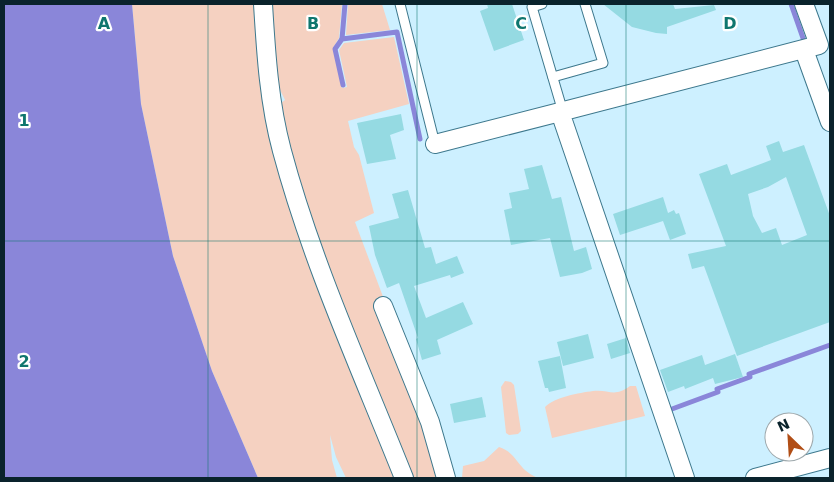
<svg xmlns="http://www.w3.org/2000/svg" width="834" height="482" font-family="'DejaVu Sans',sans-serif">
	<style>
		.green { fill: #f5d1c1 }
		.water { fill: #8a86d9 }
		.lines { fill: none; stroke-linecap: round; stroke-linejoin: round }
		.stream { stroke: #8a86d9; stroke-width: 5 }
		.building { fill: #95dae2; fill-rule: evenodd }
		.lane-casing { stroke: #3d788d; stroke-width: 11 }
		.street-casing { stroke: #3d788d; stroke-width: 20 }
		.lane { stroke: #fff; stroke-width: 9 }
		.street { stroke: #fff; stroke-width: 18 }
		.grid { fill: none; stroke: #0f766e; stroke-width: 1; stroke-opacity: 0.55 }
		.grid-label { font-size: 16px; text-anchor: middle; font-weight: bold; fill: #0f766e; stroke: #fff; stroke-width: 4.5; stroke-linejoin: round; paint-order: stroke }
	</style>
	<rect width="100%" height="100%" fill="#cdf0ff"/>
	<g class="green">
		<polygon points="132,4 258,4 260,63 397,478 346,478 336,457 330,435 332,460 337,478 258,478 212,371 173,256 141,104"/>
		<polygon points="270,4 342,4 339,38 333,48 342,88 347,87 339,50 344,43 394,37 409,104 348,121 354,147 359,155 374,213 355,222 385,302 443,478 412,478 324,262 307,212 278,105 285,100 274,78"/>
		<polygon points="348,4 382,4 390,30 346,35"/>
		<polygon points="505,381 511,382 514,385 521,431 518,434 509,435 506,433 501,387"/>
		<path d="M630,386H636L645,416L552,438L545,407C555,397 579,393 593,391C609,389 614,398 630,386Z"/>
		<path d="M499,447C518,453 516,469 538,478H462L463,466L484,461Z"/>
	</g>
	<polygon class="water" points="4,4 132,4 141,104 173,256 212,371 258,478 4,478"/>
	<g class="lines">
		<g class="stream">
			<polyline points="791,4 804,41 801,42"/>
			<polyline points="342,39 345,4"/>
			<polyline points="343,85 335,49 342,39 397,32 420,139"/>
			<polyline points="672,409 718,392 717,389 750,377 749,374 830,345"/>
		</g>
	</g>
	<g class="building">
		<polygon points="487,4 512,4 524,40 494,51 480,11 488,8"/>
		<polygon points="603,4 673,4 675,9 714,5 716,10 667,27 667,34 656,33 632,27"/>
		<polygon points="401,114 404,130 390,135 396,159 367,164 357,123"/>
		<path d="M779,141L783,152L804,145L830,216V322L737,356L704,266L692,269L688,254L726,246L699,174L727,164L731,175L771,160L766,146ZM786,177L807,235L782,245L776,228L762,233L753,216L748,194L768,187Z"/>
		<polygon points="542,165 552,199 561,197 574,251 586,247 592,269 582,273 560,277 550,238 511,245 504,210 512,208 509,193 529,189 524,169"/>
		<polygon points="408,190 425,248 431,247 436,264 457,256 464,273 451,278 450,275 414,286 426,318 463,302 473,324 437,340 441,354 422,360 416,339 418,338 399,283 387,288 375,255 369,226 399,218 392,194"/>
		<polygon points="663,197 668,213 674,210 676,214 679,213 686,234 670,240 663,221 620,235 613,214"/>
		<polygon points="588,334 594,358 563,366 557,342"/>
		<polygon points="626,338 630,353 611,359 607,344"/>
		<polygon points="735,354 743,377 715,384 713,378 685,389 684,386 668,392 660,370 702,355 705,365"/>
		<polygon points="560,356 566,388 549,392 548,388 545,388 538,361"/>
		<polygon points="482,397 486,417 454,423 450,404"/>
	</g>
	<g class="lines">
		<defs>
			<g id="lane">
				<polyline points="400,4 435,144"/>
				<polyline points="542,4 532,7 563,112"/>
				<polyline points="553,77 603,63 585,4"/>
			</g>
			<g id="street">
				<path d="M263,4C266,53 269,103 282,151C312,263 361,370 404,478"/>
				<polyline points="804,50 830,122"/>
				<polyline points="435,144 560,112"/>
				<polyline points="383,306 430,422 446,478"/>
				<polyline points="685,478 560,112 819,45 804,4"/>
				<polyline points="755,478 830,458"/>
			</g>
		</defs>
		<use href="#lane" class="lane-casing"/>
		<use href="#street" class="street-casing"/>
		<use href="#lane" class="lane"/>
		<use href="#street" class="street"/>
	</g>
	<path class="grid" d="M208,4V478M417,4V478M626,4V478M4,241H830"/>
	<g class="grid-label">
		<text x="104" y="29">A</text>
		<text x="313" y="29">B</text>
		<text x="521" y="29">C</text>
		<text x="730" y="29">D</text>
		<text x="24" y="126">1</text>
		<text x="24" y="367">2</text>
	</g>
	<rect width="834" height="482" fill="none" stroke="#0a232c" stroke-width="10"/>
	<g transform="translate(789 437) rotate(335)"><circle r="24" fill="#ffffff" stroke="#9da7ab"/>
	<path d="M0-4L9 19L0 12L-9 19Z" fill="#b14e16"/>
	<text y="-8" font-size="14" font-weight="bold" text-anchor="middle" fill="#0a232c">N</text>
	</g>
</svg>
